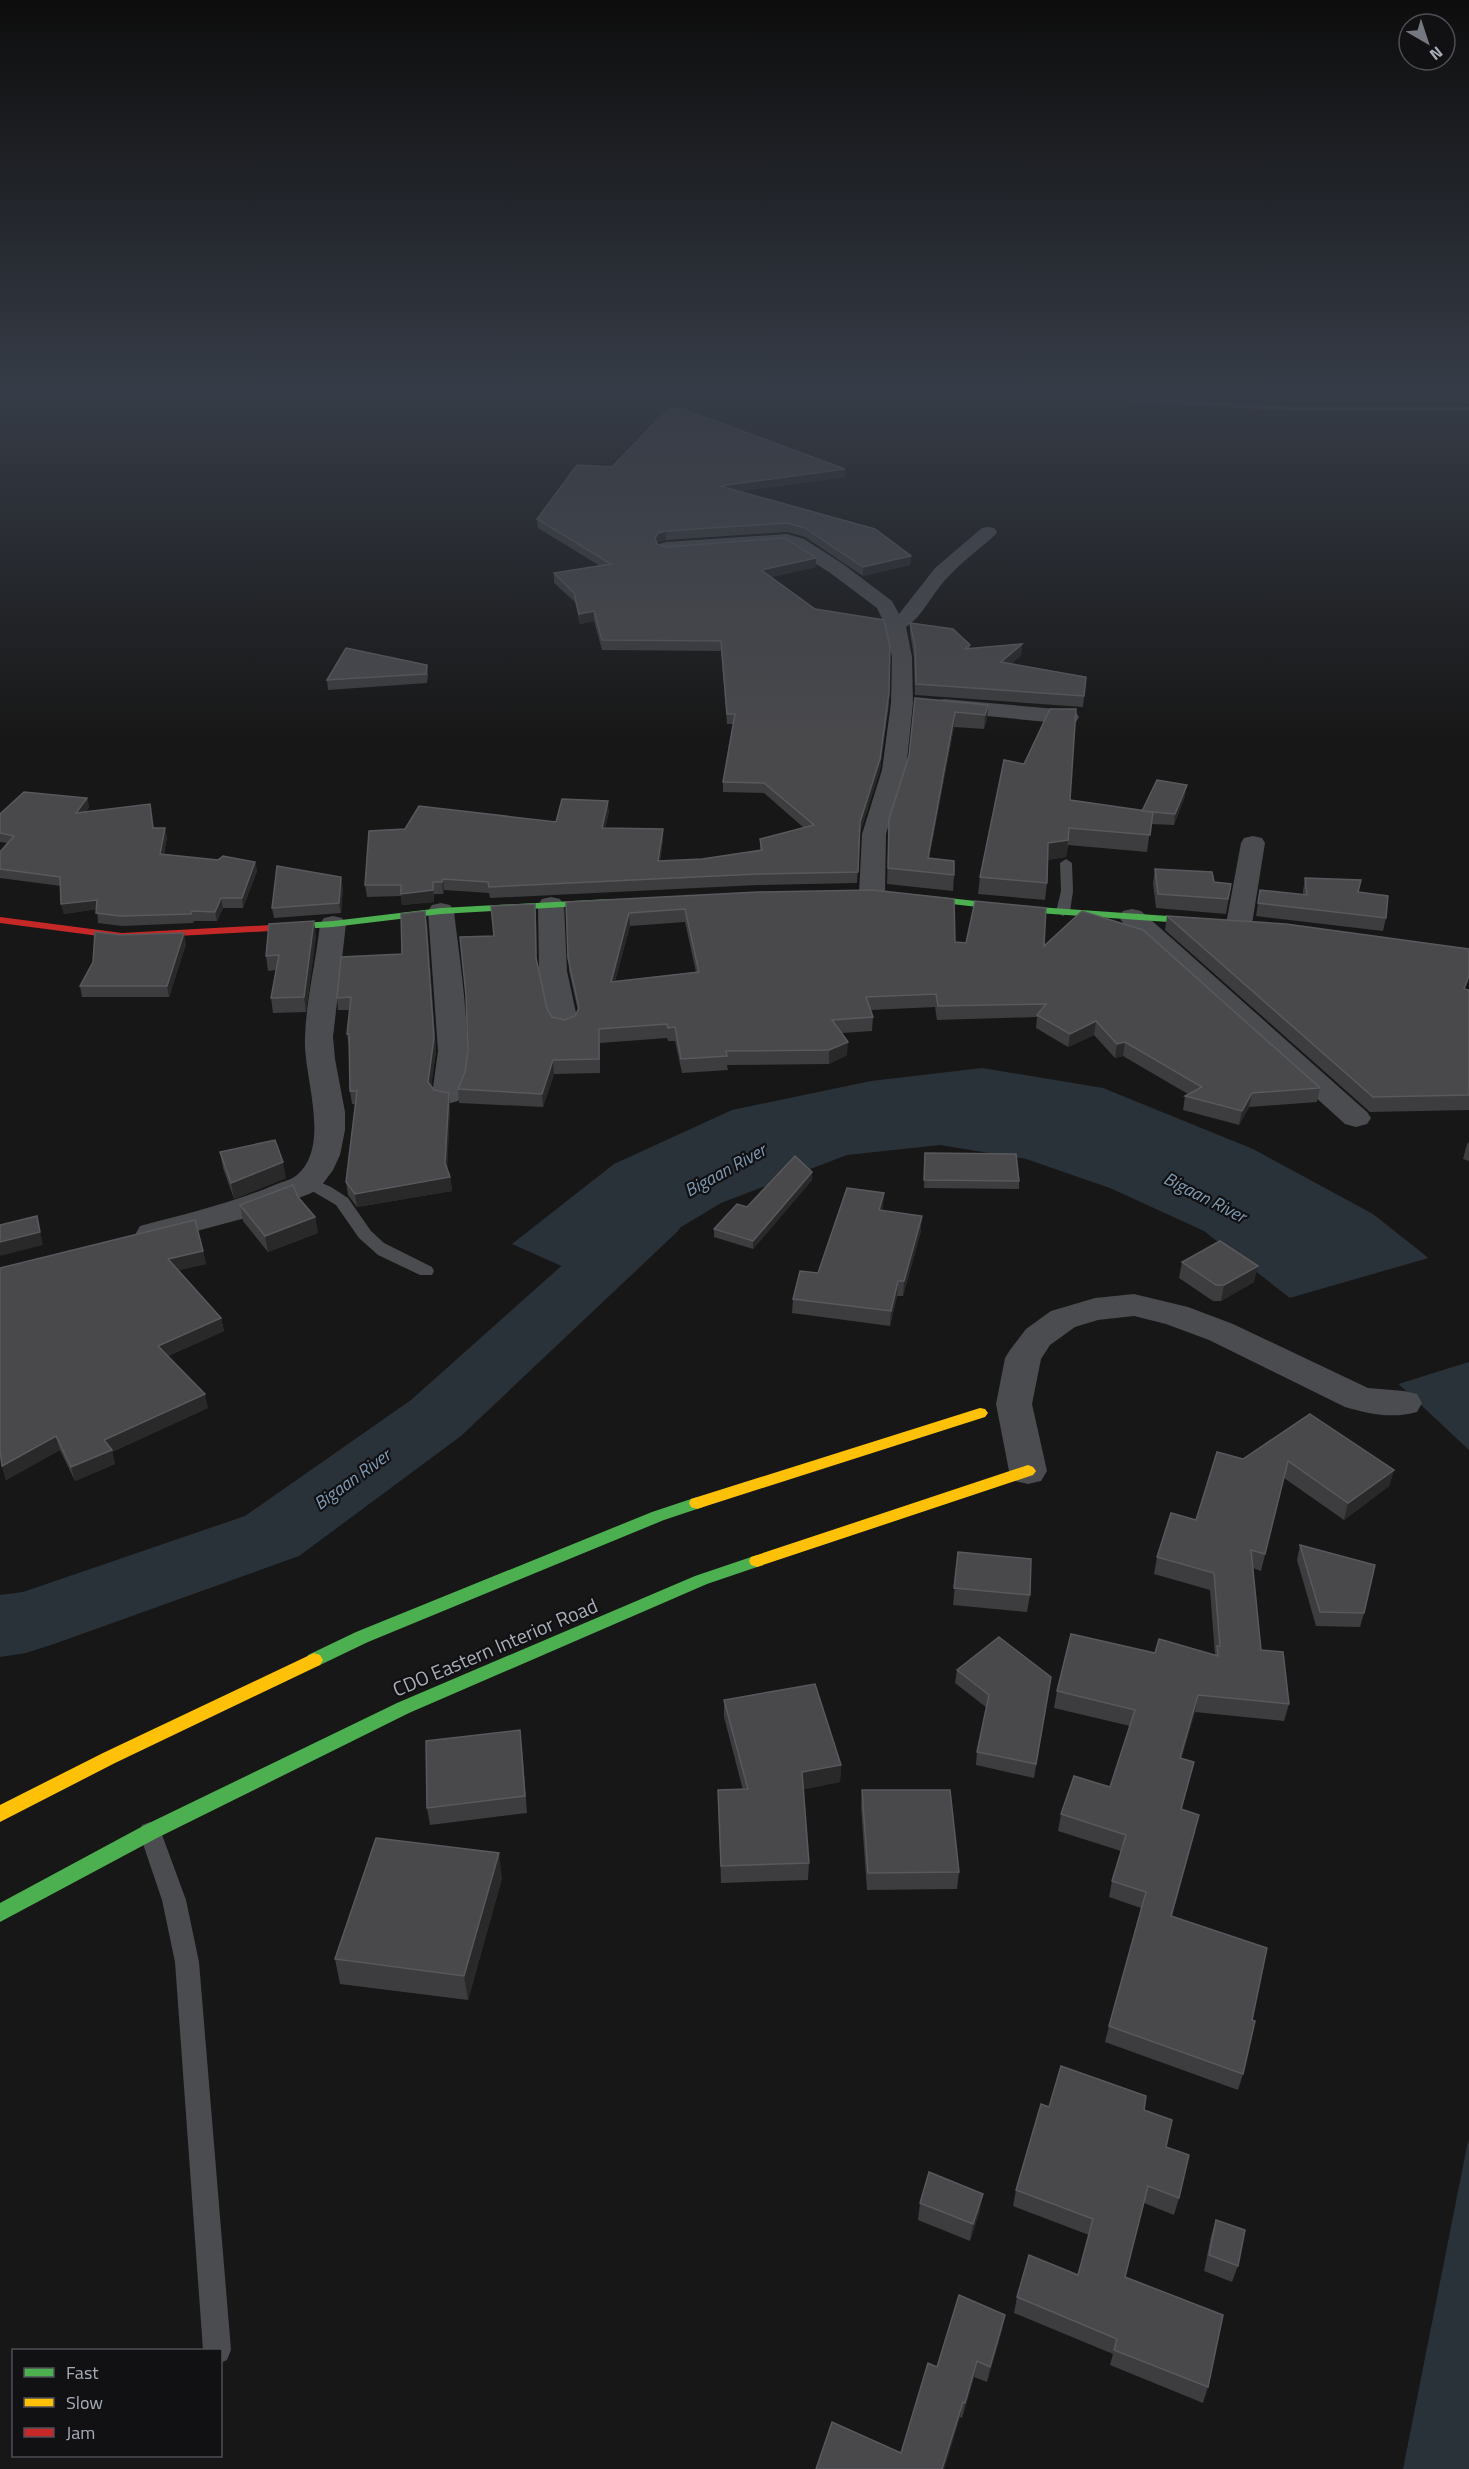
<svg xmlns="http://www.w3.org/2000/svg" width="1469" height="2469" font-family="'Titillium Web',sans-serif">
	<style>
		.water { fill: #2a3239 }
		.pier { fill: #171717 }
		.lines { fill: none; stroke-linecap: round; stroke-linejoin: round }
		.river { fill: #2a3239; fill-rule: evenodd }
		.lane { fill: #4b4c50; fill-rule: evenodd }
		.street { fill: #4b4c50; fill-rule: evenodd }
		.fast { fill: #4caf50; fill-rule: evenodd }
		.slow { fill: #ffc107; fill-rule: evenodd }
		.jam { fill: #c62828; fill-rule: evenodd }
		.wall { fill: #3d3d3f; fill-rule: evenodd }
		.shaded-wall { fill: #29292a }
		.building { fill: #49494c; stroke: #58595d; stroke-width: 1.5; fill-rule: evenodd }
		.labels { text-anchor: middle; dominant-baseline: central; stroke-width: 4.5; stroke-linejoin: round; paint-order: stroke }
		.water-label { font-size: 18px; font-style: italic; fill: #7f9bb3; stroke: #111113 }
		.near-street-label { font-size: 20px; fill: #a8adb8; stroke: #111113 }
	</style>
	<rect width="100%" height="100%" fill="#171717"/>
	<g class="water">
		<polygon points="982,1068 1103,1088 1253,1149 1373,1214 1469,1290 1469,1450 1390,1376 1204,1231 1110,1188 1026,1159 940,1145 847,1155 721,1203 593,1280 512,1244 614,1164 732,1110 871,1081"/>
		<polygon points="1469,2140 1469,2469 1403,2469 1467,2146"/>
	</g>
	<polygon class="pier" points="1432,1257 1469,1286 1469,1362 1395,1385 1286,1299"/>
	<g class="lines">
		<polygon class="river" points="655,1198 678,1203 687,1217 678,1231 461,1436 299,1556 54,1644 26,1653 0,1657 0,1595 23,1592 245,1516 411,1400 632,1203"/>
		<g class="lane">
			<polygon points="1078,393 1295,407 1469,407 1469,411 1295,411 1140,402"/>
			<polygon points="1066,859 1072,863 1073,891 1070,912 1063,916 1056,912 1061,891 1060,863"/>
			<polygon points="308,1177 331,1187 348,1198 371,1231 384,1243 432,1267 434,1271 432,1275 420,1275 378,1255 359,1238 336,1205 302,1185 300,1182"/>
			<polygon points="150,1822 158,1825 161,1832 186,1900 199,1962 231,2350 227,2360 220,2363 220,2350 203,2350 175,1962 162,1900 139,1832 142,1825"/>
		</g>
		<g class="street">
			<path d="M988,527L994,528L997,532L994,536C979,549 962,562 948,577C932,593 924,615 906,627L912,657L913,703L906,770L886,834L885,893L881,898L872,901L863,898L859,893L862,834L882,770L891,703L892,657L885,625L877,608L829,572L785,545L666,554L659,552L657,548L659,544L666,542L787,534L804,539L843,564L892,601L899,614L935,568L982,528Z"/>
			<polygon points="944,699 1068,710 1076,712 1079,717 1076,722 1068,724 936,711 933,706 936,701"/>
			<polygon points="1253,836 1262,838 1265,843 1252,924 1248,930 1239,932 1230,930 1226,924 1241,843 1244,838"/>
			<polygon points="551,897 560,899 564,905 567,971 578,1022 574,1028 564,1031 554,1028 550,1022 539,971 538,905 542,899"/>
			<path d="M441,903L450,905L454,911C458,951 479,1071 458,1101L447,1104L436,1101L432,1095L438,1051L428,911L432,905Z"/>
			<polygon points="1132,909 1141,911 1367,1112 1371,1118 1367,1124 1356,1127 1345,1124 1123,923 1119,917 1123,911"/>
			<path d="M333,916L342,918L346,924L333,1037L335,1059L345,1112V1130L340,1155L333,1170L319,1189L309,1194L249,1217L152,1243L140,1240L136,1233L140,1226C185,1214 229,1204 272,1186C280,1182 290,1181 297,1175C332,1145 303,1076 305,1038C306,1000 316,962 320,924L324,918Z"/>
			<path d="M1134,1294L1188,1307L1233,1324L1368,1388L1404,1391L1417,1394L1422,1403L1417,1412C1392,1419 1370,1414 1345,1407L1209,1340L1166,1324L1134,1316L1098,1320L1075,1327L1050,1345L1041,1359L1032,1404L1047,1471L1041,1481L1028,1484L1015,1481L1009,1471L996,1404L1005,1358L1010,1350L1026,1329L1051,1311L1095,1298Z"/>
		</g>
		<g class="fast">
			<polygon points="911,894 1023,906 1212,919 1217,922 1212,925 1023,912 907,899 907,895"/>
			<polygon points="611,899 615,900 615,904 441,914 333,927 271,931 266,928 271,925 333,921 441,908"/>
			<polygon points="697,1497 703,1499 705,1503 703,1507 664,1520 368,1642 320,1665 314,1667 308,1665 305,1660 308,1655 356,1632 652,1512"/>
			<polygon points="757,1555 763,1557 765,1561 763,1565 707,1584 409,1713 157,1838 0,1922 0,1903 143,1826 397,1703 695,1576"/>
		</g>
		<g class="slow">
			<polygon points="980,1408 985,1409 988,1413 985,1417 697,1509 691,1507 689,1503 691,1499"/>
			<polygon points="1028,1465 1033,1467 1036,1471 1033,1475 757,1567 751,1565 749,1561 751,1557"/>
			<polygon points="314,1653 320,1655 323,1660 320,1665 115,1763 0,1822 0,1805 103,1753"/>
		</g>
		<polygon class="jam" points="0,917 122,933 271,925 276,928 271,931 122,939 0,923"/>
	</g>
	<g class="wall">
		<polygon points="577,465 845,477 741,491 911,556 910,565 863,576 805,537 787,532 666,540 658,542 657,544 666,547 816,567 771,577 889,703 880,770 860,833 857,883 758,885 490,898 489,893 444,890 443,894 434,894 434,902 402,905 401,896 367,897 365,885 556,822 609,811 605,828 663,829 663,840 660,861 702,859 760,850 760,839 804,828 764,793 723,792 723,782 734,724 727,724 721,651 602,650 594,621 580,624 575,602 554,583 554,573 600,566 538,528 537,519"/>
		<polygon points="910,623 970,645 970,649 1022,644 1021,655 1011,664 1086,677 1083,707 915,695 914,657 910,633"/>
		<polygon points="427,665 428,675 427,683 328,690 327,680"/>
		<polygon points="915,698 988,705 987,719 984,729 954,727 929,858 954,875 953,891 887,884 889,819 909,756"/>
		<polygon points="1185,796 1174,825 1151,824 1147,852 1068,845 1066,857 1047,860 1047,883 1045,900 978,894 980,877 1070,800 1142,811"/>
		<polygon points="87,798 89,807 86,812 152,813 153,828 167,837 164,854 218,860 255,862 257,871 243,908 223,908 217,921 194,921 193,923 122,926 98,923 97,909 64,914 61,904 61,886 0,878 0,852 8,843 0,842 0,814"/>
		<polygon points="1155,869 1214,882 1231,884 1226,914 1156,908 1153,883"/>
		<polygon points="1305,878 1358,892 1386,918 1383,931 1256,916 1260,890 1303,895 1303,891"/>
		<polygon points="343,887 341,913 274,918 272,908"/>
		<path d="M758,892L955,942L1044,946L1320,1088L1317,1102L1249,1107L1239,1125L1183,1110L1185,1096L1188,1094L1123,1056L1115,1058L1094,1035L1068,1047L1036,1028L1037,1017L937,1020L935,1007L870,1010L873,1017L872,1031L842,1033L847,1055L829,1064L727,1065L728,1070L682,1073L675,1041H668L667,1038L600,1043V1073L554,1074L543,1107L459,1103L458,1089L465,1072L468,1051L494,936L536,916L537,962L547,1009L552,1017L564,1020L575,1016L578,1011L569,971L566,902ZM685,922L696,972L615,981L630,926Z"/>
		<polygon points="1167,916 1469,990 1469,1110 1370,1112 1165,930"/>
		<polygon points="427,923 436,1051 431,1086 434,1090 449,1093 450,1106 447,1168 450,1177 452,1191 357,1207 348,1195 346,1182 356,1104 352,1104 350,1091 349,1047 347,1034 350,1010 338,1010 337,998 402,954"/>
		<polygon points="316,935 306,1012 273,1013 271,998 276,970 268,971 266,956"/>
		<polygon points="186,944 169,997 82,997 80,986"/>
		<polygon points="1469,1142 1469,1161 1463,1159 1467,1144"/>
		<polygon points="220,1152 286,1178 234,1199 223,1168"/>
		<polygon points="925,1153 1019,1181 1019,1189 924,1188"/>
		<polygon points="812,1172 812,1180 753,1249 714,1237 714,1229 747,1207"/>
		<polygon points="884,1193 882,1210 921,1231 903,1296 897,1296 890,1326 792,1313 793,1299 818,1273"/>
		<polygon points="240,1205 315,1217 318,1233 268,1252 243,1221"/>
		<polygon points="203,1251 206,1264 179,1270 221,1318 224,1331 168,1356 208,1408 112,1452 115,1464 75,1481 60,1450 6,1480 2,1466 0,1268"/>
		<polygon points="1182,1262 1254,1282 1221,1301 1213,1301 1179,1278"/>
		<polygon points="1243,1459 1394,1470 1389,1486 1344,1520 1284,1478 1261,1571 1253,1568 1261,1650 1289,1704 1284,1721 1195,1712 1181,1759 1194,1762 1182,1809 1195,1832 1172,1916 1252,2020 1243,2074 1238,2090 1105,2042 1109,2026 1141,1908 1109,1897 1112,1881 1121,1851 1058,1831 1061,1814 1110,1787 1130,1726 1054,1708 1057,1691 1155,1653 1215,1655 1210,1590 1154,1574 1157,1557 1196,1520"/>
		<polygon points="1300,1545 1364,1613 1360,1627 1316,1626 1297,1560"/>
		<polygon points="958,1552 1030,1595 1027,1612 953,1605"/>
		<polygon points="957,1670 1051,1677 1034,1778 976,1765 977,1752 987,1708 955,1683"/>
		<polygon points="724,1700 841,1765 840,1782 803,1789 809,1863 808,1880 721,1883 718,1790 743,1790 724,1717"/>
		<polygon points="522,1747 527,1813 430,1825 427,1808"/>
		<polygon points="862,1790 959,1872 957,1889 867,1890 861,1807"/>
		<polygon points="502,1878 468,2000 340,1984 335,1959"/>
		<polygon points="1049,2107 1144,2110 1166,2147 1179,2198 1174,2215 1144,2203 1125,2277 1208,2387 1203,2403 1110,2365 1113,2354 1014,2313 1017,2297 1078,2275 1089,2235 1013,2206 1016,2190"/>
		<polygon points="920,2203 980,2210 970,2241 918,2220"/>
		<polygon points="1216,2220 1238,2266 1232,2282 1204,2271 1211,2236"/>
		<polygon points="1005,2315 1002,2330 987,2382 974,2377 962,2418 960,2417 944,2469 816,2469 901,2453"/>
	</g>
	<g class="shaded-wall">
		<polygon points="845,469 845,477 720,494 720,486"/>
		<polygon points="666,531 666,540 658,542 655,547 655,538 658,533"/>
		<polygon points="911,556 910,565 863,576 863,567"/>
		<polygon points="816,558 816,567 761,579 761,570"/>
		<polygon points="594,611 594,621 580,624 579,614"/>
		<polygon points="1022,644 1021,655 1000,673 1001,662"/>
		<polygon points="889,693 880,770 860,833 857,883 860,822"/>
		<polygon points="988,705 987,719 984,729 985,715"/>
		<polygon points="955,712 954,727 926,874 928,858"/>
		<polygon points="1187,785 1185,796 1174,825 1175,814"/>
		<polygon points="87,798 89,807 78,822 76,813"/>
		<polygon points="608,801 609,811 603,839 602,828"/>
		<polygon points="165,828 167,837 162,863 160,854"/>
		<polygon points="663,829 663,840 658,872 658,861"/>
		<polygon points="1068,840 1066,857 1046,860 1048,843"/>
		<polygon points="255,862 257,871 243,908 242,898"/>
		<polygon points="341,877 343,887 341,913 339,903"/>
		<polygon points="443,879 444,890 443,894 442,882"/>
		<polygon points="433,882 434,902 402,905 401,894"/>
		<polygon points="221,898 223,908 217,921 215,912"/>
		<polygon points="97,900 99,909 64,914 61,904"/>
		<polygon points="535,904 536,916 537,971 536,958"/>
		<polygon points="629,913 630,926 611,995 611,982"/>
		<polygon points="314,921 316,935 306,1012 304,997"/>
		<polygon points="427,923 436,1051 430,1095 428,1082"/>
		<polygon points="184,933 186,944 169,997 167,986"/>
		<polygon points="1096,1021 1094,1035 1068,1047 1070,1034"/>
		<polygon points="848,1042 847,1055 829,1064 829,1050"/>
		<polygon points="1125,1042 1123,1056 1115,1058 1117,1044"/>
		<polygon points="553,1060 554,1074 543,1107 542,1094"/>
		<polygon points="449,1093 450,1106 447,1176 445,1163"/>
		<polygon points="1252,1093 1249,1107 1239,1125 1242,1111"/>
		<polygon points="283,1162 286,1178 234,1199 231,1183"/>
		<polygon points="812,1172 812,1180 753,1249 753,1241"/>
		<polygon points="450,1177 452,1191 357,1207 355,1194"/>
		<polygon points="884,1193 883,1207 878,1224 879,1210"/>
		<polygon points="37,1216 43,1245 0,1256 0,1242"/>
		<polygon points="922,1216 921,1231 903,1296 904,1281"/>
		<polygon points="315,1217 318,1233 268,1252 265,1236"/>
		<polygon points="203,1251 206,1264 171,1272 168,1259"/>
		<polygon points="1258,1266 1254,1282 1221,1301 1224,1285"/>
		<polygon points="898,1281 897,1296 890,1326 891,1311"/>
		<polygon points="221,1318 224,1331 161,1359 158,1346"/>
		<polygon points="205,1394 208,1408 112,1452 115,1464 75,1481 71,1467 104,1440"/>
		<polygon points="56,1436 60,1450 6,1480 2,1466"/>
		<polygon points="1394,1470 1389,1486 1344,1520 1348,1503"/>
		<polygon points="1198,1695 1195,1712 1177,1775 1180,1758"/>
		<polygon points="841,1765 840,1782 802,1790 802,1772"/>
		<polygon points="1199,1815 1195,1832 1167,1933 1171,1916"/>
		<polygon points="499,1853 502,1878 468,2000 464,1976"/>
		<polygon points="983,2194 980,2210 970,2241 973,2224"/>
		<polygon points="1005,2315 1002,2330 987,2382 990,2367"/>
		<polygon points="977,2361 974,2377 962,2418 965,2403"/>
		<polygon points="963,2402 960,2417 944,2469 942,2469"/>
	</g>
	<g class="building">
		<polygon points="669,408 683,409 845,469 720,486 875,529 911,556 863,567 805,528 787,523 666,531 658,533 655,538 657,544 666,547 785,538 816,558 761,570 815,609 884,620 890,647 889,693 880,759 860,822 858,872 758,874 489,887 488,882 443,879 442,882 433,882 433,890 401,894 401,885 365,885 369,831 405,829 419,806 556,822 562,799 608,801 602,828 663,829 658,861 702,859 762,850 760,839 814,825 764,783 723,782 735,714 727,714 721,641 602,640 594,611 579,614 574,593 554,573 611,564 537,519 577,465 612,467"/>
		<polygon points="910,623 953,629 970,645 964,649 1022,644 1001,662 1086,677 1084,696 916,684 915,646"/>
		<polygon points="346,648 427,665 426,674 327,680"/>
		<polygon points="915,698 988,705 985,715 955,712 928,858 954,861 954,875 888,868 889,819 909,756"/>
		<polygon points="1050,709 1076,709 1070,800 1153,812 1150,835 1069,828 1068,840 1048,843 1047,883 980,877 1004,760 1024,764"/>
		<polygon points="1157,780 1187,785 1175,814 1142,811"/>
		<polygon points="24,792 87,798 76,813 150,804 153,828 165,828 160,854 218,860 223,856 255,862 242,898 221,898 215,912 192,911 191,914 120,916 96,913 97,900 61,904 60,877 0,869 0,852 14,836 0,833 0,814"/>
		<polygon points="277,866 341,877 339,903 272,908"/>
		<polygon points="1155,869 1212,872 1214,882 1231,884 1228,899 1158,894"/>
		<polygon points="1305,878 1361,880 1358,892 1388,896 1386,918 1258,903 1260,890 1307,895"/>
		<path d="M873,890L954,899L955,942L966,943L975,901L1046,908L1044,946L1082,911L1143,930L1320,1088L1252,1093L1242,1111L1185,1096L1202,1087L1125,1042L1117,1044L1096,1021L1070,1034L1037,1015L1046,1004L938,1006L936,994L866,997L873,1017L832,1020L848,1042L829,1050L726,1051L727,1056L681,1059L675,1027L668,1028L667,1024L599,1029V1059L553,1060L542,1094L458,1089L465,1072L468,1051L466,996L460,937L494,936L491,906L535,904L536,958L547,1009L552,1017L564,1020L575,1016L579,1008L568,958L566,902L758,892ZM685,909L699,972L611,982L629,913Z"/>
		<polygon points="425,911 434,1038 428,1082 434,1090 449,1093 445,1163 450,1177 355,1194 346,1182 357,1091 350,1091 349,1034 347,1034 351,997 337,998 341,957 402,954 401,914"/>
		<polygon points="1167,916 1286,924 1469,949 1469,976 1464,989 1469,990 1469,1095 1373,1097"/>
		<polygon points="314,921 304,997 271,998 279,955 266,956 269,924"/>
		<polygon points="95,932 120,935 184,933 167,986 80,986 93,962"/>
		<polygon points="275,1140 283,1162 231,1183 220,1152"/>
		<polygon points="925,1153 1016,1154 1019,1181 924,1180"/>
		<polygon points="795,1156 812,1172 753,1241 714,1229 737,1204 747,1207"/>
		<polygon points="293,1185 298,1197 315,1217 265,1236 240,1205"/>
		<polygon points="847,1188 884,1193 879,1210 922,1216 904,1281 898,1281 891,1311 793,1299 800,1271 818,1273"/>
		<polygon points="37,1216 40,1232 0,1242 0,1225"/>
		<polygon points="195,1220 203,1251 168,1259 221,1318 158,1346 205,1394 104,1440 112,1450 71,1467 56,1436 2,1466 0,1451 0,1268"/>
		<polygon points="1220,1241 1258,1266 1224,1285 1216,1285 1182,1262"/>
		<polygon points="1310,1414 1394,1470 1348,1503 1288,1461 1265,1554 1251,1550 1261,1650 1283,1652 1289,1704 1198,1695 1180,1758 1194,1762 1181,1809 1199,1815 1171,1916 1267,1948 1252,2020 1255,2021 1243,2074 1109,2026 1146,1892 1112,1881 1126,1835 1061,1814 1074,1776 1110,1787 1135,1710 1057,1691 1071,1634 1155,1653 1159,1639 1218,1656 1217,1646 1220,1646 1214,1573 1157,1557 1171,1513 1196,1520 1217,1452 1243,1459"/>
		<polygon points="1300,1545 1375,1565 1364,1613 1320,1612"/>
		<polygon points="958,1552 1031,1559 1030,1595 954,1588"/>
		<polygon points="999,1637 1051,1677 1036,1764 977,1752 989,1695 957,1670"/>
		<polygon points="815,1684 841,1765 802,1772 809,1863 721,1866 718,1790 748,1789 724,1700"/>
		<polygon points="520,1730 525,1796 427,1808 426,1741"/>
		<polygon points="862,1790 950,1790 959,1872 868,1873"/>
		<polygon points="376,1838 499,1853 464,1976 335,1959"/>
		<polygon points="1061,2066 1146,2096 1144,2110 1172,2120 1166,2147 1189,2155 1179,2198 1148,2186 1125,2277 1223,2315 1208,2387 1114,2350 1117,2339 1017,2297 1029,2255 1078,2275 1093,2219 1016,2190 1041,2104 1049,2107"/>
		<polygon points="929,2172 983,2194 973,2224 920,2203"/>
		<polygon points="1216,2220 1245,2230 1238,2266 1209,2255"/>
		<polygon points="959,2295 1005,2315 990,2367 977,2361 965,2403 963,2402 942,2469 816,2469 832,2422 901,2453 928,2363 937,2367"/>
	</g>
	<linearGradient id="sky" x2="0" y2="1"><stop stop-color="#0d0d0d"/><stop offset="0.53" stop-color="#363c47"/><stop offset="1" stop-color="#363c47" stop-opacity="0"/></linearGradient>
	<rect width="1469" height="738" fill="url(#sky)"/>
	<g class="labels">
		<g class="water-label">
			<text transform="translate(725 1170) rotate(-29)">Bigaan River</text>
			<text transform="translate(1205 1197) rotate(27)">Bigaan River</text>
			<text transform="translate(352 1479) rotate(-36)">Bigaan River</text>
		</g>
		<g class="near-street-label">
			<text transform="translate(495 1647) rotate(-23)">CDO Eastern Interior Road</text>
		</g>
	</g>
	<rect x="12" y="2349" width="210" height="108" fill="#111113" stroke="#4d4f55" stroke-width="1.5"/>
	<rect x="24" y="2368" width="30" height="9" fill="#4caf50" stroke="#4d4f55" stroke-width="1.5"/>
	<text x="66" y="2379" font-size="18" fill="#a8adb8">Fast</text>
	<rect x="24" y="2398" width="30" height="9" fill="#ffc107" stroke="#4d4f55" stroke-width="1.5"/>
	<text x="66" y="2409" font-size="18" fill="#a8adb8">Slow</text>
	<rect x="24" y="2428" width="30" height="9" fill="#c62828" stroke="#4d4f55" stroke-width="1.5"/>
	<text x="66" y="2439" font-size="18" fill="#a8adb8">Jam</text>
	<g transform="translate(1427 42) rotate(141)"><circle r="28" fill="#111113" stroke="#4d4f55" stroke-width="1.5"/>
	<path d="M0-4.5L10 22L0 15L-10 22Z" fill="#757880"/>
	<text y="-9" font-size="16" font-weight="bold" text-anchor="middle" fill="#a8adb8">N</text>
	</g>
</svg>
